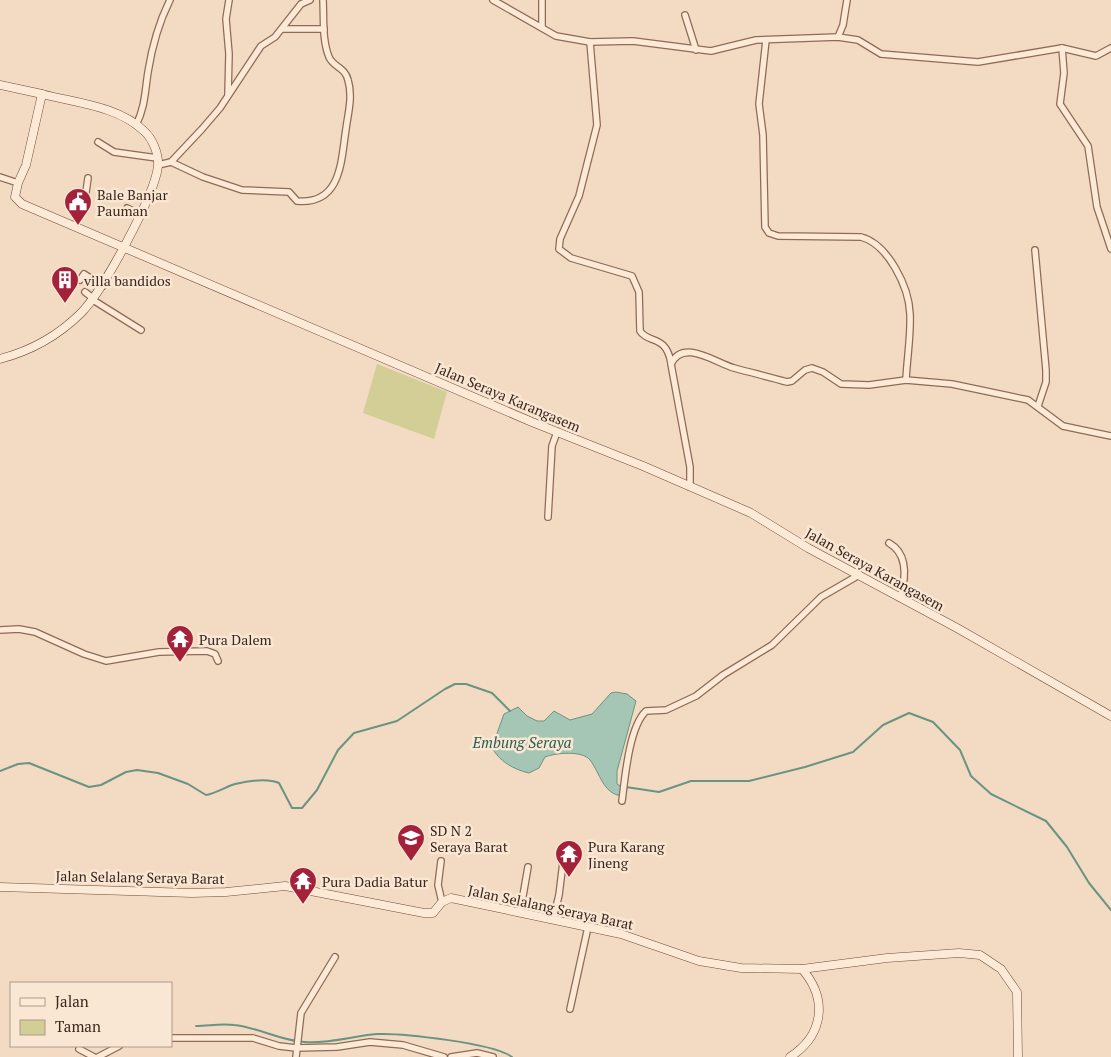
<svg xmlns="http://www.w3.org/2000/svg" width="1111" height="1057" font-family="'PT Serif',serif">
	<style>
		.green { fill: #d2ce95 }
		.water { fill: #a5c5b5; stroke: #6a9482 }
		.lines { fill: none; stroke-linecap: round; stroke-linejoin: round }
		.stream { stroke: #6a9482; stroke-width: 2 }
		.street-casing { stroke: #8f6a57; stroke-width: 8 }
		.secondary-casing { stroke: #704b3a; stroke-width: 9 }
		.street { stroke: #fcead7; stroke-width: 5.5 }
		.secondary { stroke: #fcead7; stroke-width: 8 }
		.labels { text-anchor: middle; dominant-baseline: central; stroke-width: 5; stroke-linejoin: round; paint-order: stroke }
		.poi-label { font-size: 14px; fill: #3d261d; stroke: #f9e7d3; text-anchor: start }
		.street-label { font-size: 14px; fill: #3d261d; stroke: #f9e7d3 }
		.water-label { font-size: 15px; font-style: italic; fill: #2a5e51; stroke: #f9e7d3 }
	</style>
	<rect width="100%" height="100%" fill="#f2dbc2"/>
	<polygon class="green" points="377,364 447,392 434,439 363,413"/>
	<path class="water" d="M616,692L627,694L636,701L617,771V784L624,788L622,796C603,794 600,773 590,760C582,750 555,753 545,757L539,768L529,773C515,770 498,761 492,747L504,714L518,707L527,716L537,721H544L554,711L570,720L592,714L611,693Z"/>
	<g class="lines">
		<g class="stream">
			<path d="M0,771L18,764L29,763L89,787L101,785L126,772L137,770L158,773L188,784L206,795C217,793 225,787 235,784C248,781 267,778 279,783L292,808H302L317,790L338,750L354,733L397,721L445,689L455,684H466L492,693L510,711"/>
			<polyline points="626,787 659,792 691,781 749,781 805,767 853,752 883,725 909,713 933,722 960,750 971,776 991,794 1046,821 1067,847 1089,883 1111,910"/>
			<path d="M196,1026C208,1026 222,1023 234,1025C258,1027 280,1041 305,1042C328,1044 353,1036 377,1034C401,1033 494,1043 512,1057"/>
		</g>
		<defs>
			<g id="street">
				<polyline points="493,0 556,36 590,42 633,41 711,51 756,40 838,37 858,40 881,54 978,62 1062,48 1096,56 1111,48"/>
				<polyline points="685,15 696,50"/>
				<polyline points="542,27 542,0"/>
				<polyline points="282,29 324,29"/>
				<polyline points="838,37 843,25 847,0"/>
				<path d="M766,40L759,104L763,135L765,227L769,233L778,236L861,237C888,244 909,287 910,314C911,336 907,358 906,380"/>
				<path d="M590,42L597,125L579,196L560,239L559,249L571,258L632,276L639,292L640,331C648,344 666,334 671,363"/>
				<polyline points="1062,48 1064,73 1060,104 1088,146 1097,207 1111,249"/>
				<polyline points="228,94 229,54 226,19 229,0"/>
				<path d="M136,125C145,108 145,91 148,72C152,47 159,22 170,0"/>
				<polyline points="98,142 114,152 157,158"/>
				<path d="M171,162L203,177L242,190L289,192L297,201C342,205 341,160 346,129C348,113 353,97 348,80C345,67 333,67 329,57C322,40 324,18 323,0"/>
				<polyline points="158,165 171,162 202,129 220,108 261,46 275,37 301,4 310,0"/>
				<polyline points="0,177 18,183"/>
				<polyline points="127,208 139,214"/>
				<polyline points="75,226 85,199 88,178"/>
				<polyline points="1035,250 1046,370 1046,382 1038,406"/>
				<polyline points="80,280 84,274 103,286"/>
				<polyline points="85,292 94,299"/>
				<polyline points="93,300 141,330"/>
				<path d="M690,487V467L671,364C683,338 716,363 734,368C752,373 770,377 787,382L792,381L805,370L812,368L823,372L841,384L869,385L906,380L952,384L1028,400L1063,426L1111,436"/>
				<polyline points="548,517 552,446 557,432"/>
				<path d="M889,543C908,554 906,578 900,598"/>
				<polyline points="0,630 19,629 35,632 84,654 106,661 159,652 207,651 215,654 218,661"/>
				<path d="M622,801C625,778 629,727 646,711L666,710L696,696L723,675L772,645L821,597L859,575"/>
				<polyline points="441,861 438,885 442,902"/>
				<polyline points="520,913 528,867"/>
				<polyline points="553,920 559,895 564,854"/>
				<polyline points="570,1009 588,927"/>
				<polyline points="171,1038 253,1038 279,1046 296,1048 337,1047 370,1042 403,1045 444,1057"/>
				<polyline points="79,1049 94,1057"/>
				<polyline points="98,1057 119,1046"/>
				<polyline points="296,1057 301,1013 335,957"/>
				<polyline points="451,1057 477,1053 493,1057"/>
			</g>
			<g id="secondary">
				<polyline points="0,85 42,94 26,165 18,183 15,197 22,204 532,422 643,466 751,513 808,548 957,628 1111,716"/>
				<path d="M0,359C30,351 59,335 81,313C103,291 155,195 158,166C159,155 153,139 144,131C118,106 76,103 42,94"/>
				<polyline points="0,887 192,893 226,892 285,886 424,913 433,913 442,902 451,898 621,934 699,961 741,968 802,969 887,958 959,953 980,955 1001,969 1017,992 1018,1057"/>
				<path d="M790,1057C824,1035 828,999 802,969"/>
			</g>
		</defs>
		<use href="#street" class="street-casing"/>
		<use href="#secondary" class="secondary-casing"/>
		<use href="#street" class="street"/>
		<use href="#secondary" class="secondary"/>
	</g>
	<defs>
		<symbol id="civic-pin" viewBox="-11 -11 22 30"><path d="M0 17L-7.5 6A9.5 9.5 0 1 1 7.5 6Z" fill="#a4213a" stroke="#f9e7d3"/><path d="M-.6-6.5H3V-4.5H.6V-3L4-1V1h2V6H-6V1h2V-1L-.6-3ZM-1.2 2.5V6h2.4V2.5Z" fill="#fff"/></symbol>
		<symbol id="building-pin" viewBox="-11 -11 22 30"><path d="M0 17L-7.5 6A9.5 9.5 0 1 1 7.5 6Z" fill="#a4213a" stroke="#f9e7d3"/><path d="M-4-6H4V6H1V3H-1V6H-4ZM-2.5-4.3h1.7v1.8h-1.7ZM.8-4.3h1.7v1.8H.8ZM-2.5-1h1.7V.8h-1.7ZM.8-1h1.7V.8H.8Z" fill="#fff"/></symbol>
		<symbol id="temple-pin" viewBox="-11 -11 22 30"><path d="M0 17L-7.5 6A9.5 9.5 0 1 1 7.5 6Z" fill="#a4213a" stroke="#f9e7d3"/><path d="M0-6L5-2H3V0L6.5 2.5H4V6H1.5V3h-3V6H-4V2.5H-6.5L-3 0V-2H-5Z" fill="#fff"/></symbol>
		<symbol id="school-pin" viewBox="-11 -11 22 30"><path d="M0 17L-7.5 6A9.5 9.5 0 1 1 7.5 6Z" fill="#a4213a" stroke="#f9e7d3"/><path d="M0-5L7-2L0 1L-7-2ZM-4 1L0 2.5L4 1V4Q0 6-4 4Z" fill="#fff"/></symbol>
	</defs>
	<g fill-rule="evenodd">
		<use href="#civic-pin" x="62" y="186" width="32" height="43"/>
		<use href="#building-pin" x="49" y="264" width="32" height="43"/>
		<use href="#temple-pin" x="164" y="623" width="32" height="43"/>
		<use href="#school-pin" x="395" y="822" width="32" height="43"/>
		<use href="#temple-pin" x="553" y="838" width="32" height="43"/>
		<use href="#temple-pin" x="287" y="865" width="32" height="43"/>
	</g>
	<g class="labels">
		<g class="poi-label">
			<text x="97" y="194">Bale Banjar<tspan x="97" dy="16">Pauman</tspan></text>
			<text x="84" y="280">villa bandidos</text>
			<text x="199" y="639">Pura Dalem</text>
			<text x="430" y="830">SD N 2<tspan x="430" dy="16">Seraya Barat</tspan></text>
			<text x="588" y="846">Pura Karang<tspan x="588" dy="16">Jineng</tspan></text>
			<text x="322" y="881">Pura Dadia Batur</text>
		</g>
		<g class="street-label">
			<text transform="translate(508 397) rotate(23)">Jalan Seraya Karangasem</text>
			<text transform="translate(875 569) rotate(29)">Jalan Seraya Karangasem</text>
			<text transform="translate(140 877) rotate(1)">Jalan Selalang Seraya Barat</text>
			<text transform="translate(551 907) rotate(12)">Jalan Selalang Seraya Barat</text>
		</g>
		<g class="water-label">
			<text x="522" y="742">Embung Seraya</text>
		</g>
	</g>
	<rect x="10" y="982" width="162" height="65" fill="#f9e7d3" stroke="#ae9a8a"/>
	<rect x="20" y="998" width="25" height="8" fill="#fcead7" stroke="#ae9a8a"/>
	<text x="55" y="1007" font-size="15" fill="#3d261d">Jalan</text>
	<rect x="20" y="1020" width="25" height="15" fill="#d2ce95" stroke="#ae9a8a"/>
	<text x="55" y="1032" font-size="15" fill="#3d261d">Taman</text>
</svg>
